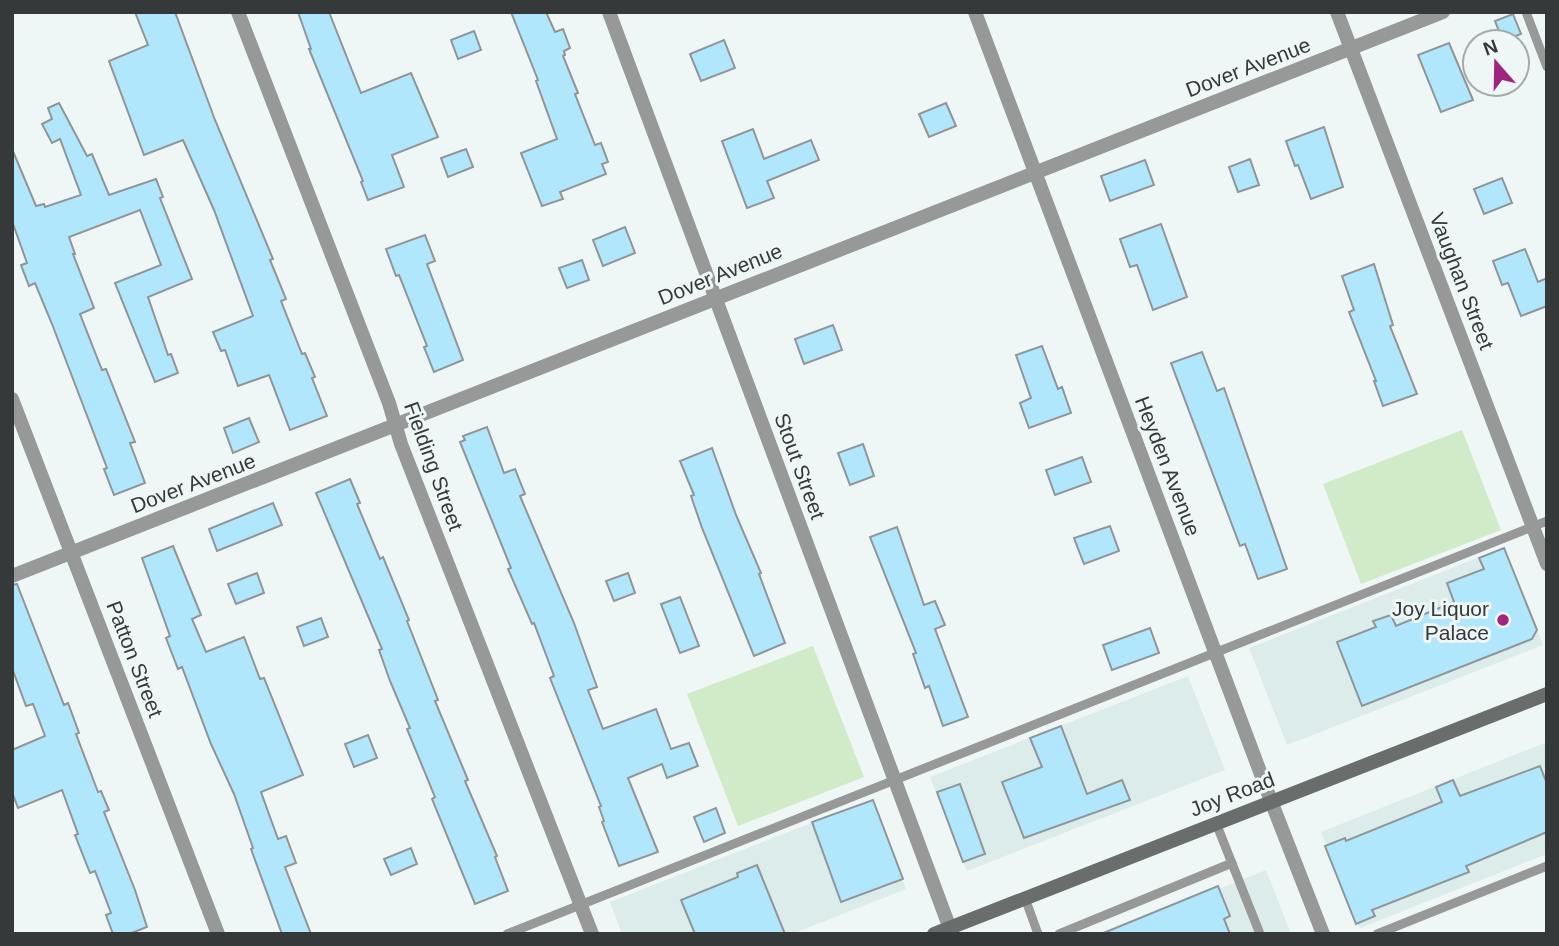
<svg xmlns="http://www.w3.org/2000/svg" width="1559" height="946" font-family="Arial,sans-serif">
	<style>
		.built { fill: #dceceb }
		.green { fill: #d1ebc8 }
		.building { fill: #b1e7fd; stroke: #909698; stroke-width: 2 }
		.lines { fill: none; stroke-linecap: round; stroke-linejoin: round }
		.service { stroke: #969997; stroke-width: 9 }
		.minor { stroke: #969997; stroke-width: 14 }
		.secondary { stroke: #696d6b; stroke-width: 14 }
		.poi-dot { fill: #9f267e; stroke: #eff6f6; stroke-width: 2.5 }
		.labels { text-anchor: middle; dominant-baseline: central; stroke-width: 6; stroke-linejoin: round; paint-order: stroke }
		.street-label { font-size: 21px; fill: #363939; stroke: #eff6f6 }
		.poi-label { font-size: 21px; fill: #363939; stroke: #eff6f6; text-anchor: end }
	</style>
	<rect width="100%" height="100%" fill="#eff6f6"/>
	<g class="built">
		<polygon points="1505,547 1543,645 1287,745 1249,648"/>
		<polygon points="1188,676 1225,770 967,871 930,777"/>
		<polygon points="1547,742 1547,854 1360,928 1321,832"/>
		<polygon points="870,800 906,889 792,934 622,934 610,902"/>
		<polygon points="1266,870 1291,934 1107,934"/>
	</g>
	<g class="green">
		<polygon points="1462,430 1501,530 1361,584 1323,484"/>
		<polygon points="813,646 864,777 738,826 687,694"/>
	</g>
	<g class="building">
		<polygon points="135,12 175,12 215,120 273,259 270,260 286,299 281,301 302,354 305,353 315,377 312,378 327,416 290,430 269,375 238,386 225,350 221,351 213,332 253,316 214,210 183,140 144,155 109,61 148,45"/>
		<polygon points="298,12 329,12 361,93 411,73 438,137 392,155 404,187 368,200 361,182 363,181 309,49 311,49"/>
		<polygon points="511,12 546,12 555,32 563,29 570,48 564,51 565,55 563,56 578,93 575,94 595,145 601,143 608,162 602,164 606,174 560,192 563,199 542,206 521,153 557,139 536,81 538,80"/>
		<polygon points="1513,14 1521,34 1503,41 1495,21"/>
		<polygon points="474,31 481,50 458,59 451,40"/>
		<polygon points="724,40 735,68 701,81 690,54"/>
		<polygon points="1449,43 1473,100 1441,112 1418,55"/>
		<polygon points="59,103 87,156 92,154 109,195 156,179 163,197 160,198 192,279 148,297 168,355 171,354 178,373 155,382 115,283 161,265 140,210 69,237 75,254 73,254 94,308 80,314 102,370 106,369 135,442 130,443 145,483 114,495 104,469 107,468 52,324 35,283 29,286 21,265 27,263 12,221 12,149 36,206 44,204 45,207 81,195 60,139 52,143 42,124 52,119 48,108"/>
		<polygon points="946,103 956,126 929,137 919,114"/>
		<polygon points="1324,127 1343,187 1311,199 1298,165 1295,166 1286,141"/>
		<polygon points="753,129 764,159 811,140 819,160 767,181 774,198 747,208 722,141"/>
		<polygon points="466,149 473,167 448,177 441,158"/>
		<polygon points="1250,159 1259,185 1238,192 1229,167"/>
		<polygon points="1145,160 1154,185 1110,201 1101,176"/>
		<polygon points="1502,178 1512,203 1484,214 1474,189"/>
		<polygon points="1161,224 1187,297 1153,310 1137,265 1130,267 1120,239"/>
		<polygon points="625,227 635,253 603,266 593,240"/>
		<polygon points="425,235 435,261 427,264 463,360 434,372 424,347 427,346 399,275 396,276 386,249"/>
		<polygon points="1525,249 1538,282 1547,278 1547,306 1521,316 1508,283 1502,285 1493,261"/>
		<polygon points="582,260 589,280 567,288 559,268"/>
		<polygon points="1374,264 1393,325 1390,326 1417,394 1383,406 1374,381 1376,381 1349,312 1354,310 1342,276"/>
		<polygon points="833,325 842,350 804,364 795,339"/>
		<polygon points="1042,346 1058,389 1062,387 1071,413 1029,428 1020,403 1031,398 1016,355"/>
		<polygon points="1202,352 1217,391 1224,388 1287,569 1258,579 1245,544 1240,546 1171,363"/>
		<polygon points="249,418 259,442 233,453 224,428"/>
		<polygon points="487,427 504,473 515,469 525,494 520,496 574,623 597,687 588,690 603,729 656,709 671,749 689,743 698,766 667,778 662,764 628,778 658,852 619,866 602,822 604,821 599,807 601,806 550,678 554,676 534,623 532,624 508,569 511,568 460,442 465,440 463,436"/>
		<polygon points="863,444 874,476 850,485 838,453"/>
		<polygon points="712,448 736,515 761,573 759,574 785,643 754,656 702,528 691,496 694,495 680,461"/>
		<polygon points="1082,457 1091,482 1055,495 1046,470"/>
		<polygon points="350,479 360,503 357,504 380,559 383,557 409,620 407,621 438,700 435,701 468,780 465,781 497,856 495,857 508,891 475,904 432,799 435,797 407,729 410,728 390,681 379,650 382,649 316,493"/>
		<polygon points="273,503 282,525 217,551 209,529"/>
		<polygon points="1110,526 1119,551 1084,564 1074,538"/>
		<polygon points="897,527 924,605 935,601 945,625 935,629 968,717 943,726 929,686 925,688 913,654 916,653 870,537"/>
		<polygon points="173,546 201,615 192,619 206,652 244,637 260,679 264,678 303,775 261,792 278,839 286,836 296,863 285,867 311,934 282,934 251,849 253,848 234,794 211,744 182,667 178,669 166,638 170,636 142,558"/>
		<polygon points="1504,548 1537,630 1532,639 1362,706 1337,642 1376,627 1373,621 1391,615 1396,626 1454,602 1447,583 1484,569 1479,558"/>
		<polygon points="257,573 264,593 236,604 228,584"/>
		<polygon points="628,573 635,593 614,601 606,581"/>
		<polygon points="17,584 64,705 68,703 79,733 76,734 98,792 101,791 109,810 104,812 135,890 147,927 129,934 113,934 106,915 111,913 95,871 90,873 75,835 78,834 62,790 18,808 12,792 12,750 45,736 33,704 26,706 12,668 12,585"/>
		<polygon points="680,597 699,646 680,653 661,604"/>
		<polygon points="321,618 328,637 304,646 297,627"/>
		<polygon points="1150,628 1159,653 1112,670 1103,645"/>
		<polygon points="1061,726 1087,794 1122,780 1130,800 1024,838 1002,782 1042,767 1030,738"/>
		<polygon points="368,735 377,758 354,767 345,744"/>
		<polygon points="1540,766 1547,784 1547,832 1466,866 1469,872 1372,910 1375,916 1356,924 1325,846 1345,838 1346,841 1442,802 1436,787 1453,780 1460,796"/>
		<polygon points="960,784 985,854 963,862 937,792"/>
		<polygon points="873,800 903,879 841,902 812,822"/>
		<polygon points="716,808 725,833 704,842 694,817"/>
		<polygon points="411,848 417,864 391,875 384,859"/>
		<polygon points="757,865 785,934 695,934 681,900 738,877 737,873"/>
		<polygon points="1218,886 1230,916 1224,919 1230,934 1101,934"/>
	</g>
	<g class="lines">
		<g class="service">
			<polyline points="1526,12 1547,67"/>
			<polyline points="1216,823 1260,934"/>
			<polyline points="1025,898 1038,934"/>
			<polyline points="507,934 1547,521"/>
			<polyline points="1059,934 1232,863"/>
			<polyline points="1377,934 1547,866"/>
		</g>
		<g class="minor">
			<polyline points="238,12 389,403 401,444 592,934"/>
			<polyline points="609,12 952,934"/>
			<polyline points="975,12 1271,801 1323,934"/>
			<polyline points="1337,12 1547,564"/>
			<polyline points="12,399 218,934"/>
			<polyline points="12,576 1443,12"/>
		</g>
		<polyline class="secondary" points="934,934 1547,694"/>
	</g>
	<circle class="poi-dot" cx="1503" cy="620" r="7"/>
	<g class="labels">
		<g class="street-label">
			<text transform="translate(1248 67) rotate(-21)">Dover Avenue</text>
			<text transform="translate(720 274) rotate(-22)">Dover Avenue</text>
			<text transform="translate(1462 281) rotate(69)">Vaughan Street</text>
			<text transform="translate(434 466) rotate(70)">Fielding Street</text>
			<text transform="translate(800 466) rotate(70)">Stout Street</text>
			<text transform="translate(1168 466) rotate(69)">Heyden Avenue</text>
			<text transform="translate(193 483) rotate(-21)">Dover Avenue</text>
			<text transform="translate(135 659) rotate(69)">Patton Street</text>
			<text transform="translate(1232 794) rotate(-21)">Joy Road</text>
		</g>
		<g class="poi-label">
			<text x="1489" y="608">Joy Liquor<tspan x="1489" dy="24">Palace</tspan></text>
		</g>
	</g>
	<rect width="1559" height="946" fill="none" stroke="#363939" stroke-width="28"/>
	<g transform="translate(1496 63) rotate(340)"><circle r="33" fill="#eff6f6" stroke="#a5aaaa" stroke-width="2"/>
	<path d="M0-5L12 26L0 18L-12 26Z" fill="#9f267e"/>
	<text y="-10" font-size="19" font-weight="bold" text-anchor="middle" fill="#363939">N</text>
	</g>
</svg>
